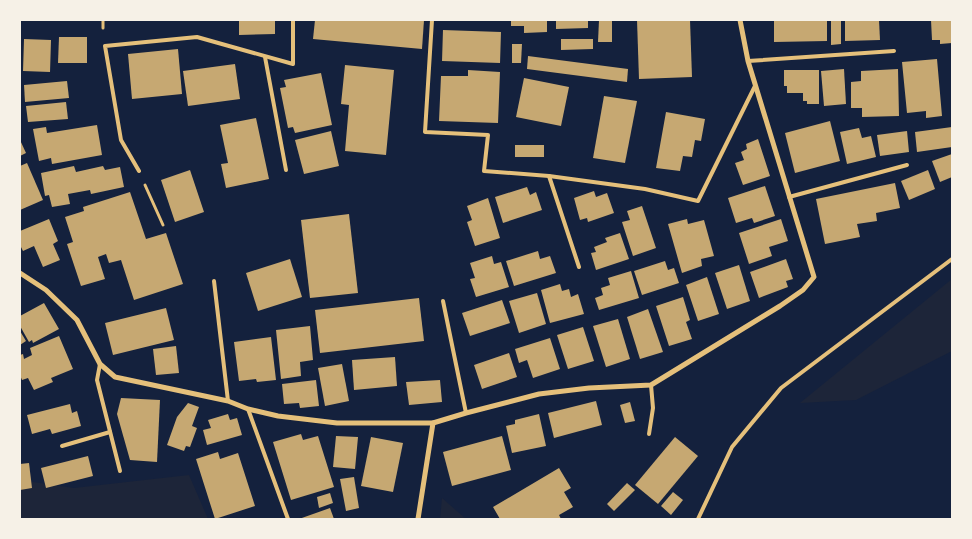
<svg xmlns="http://www.w3.org/2000/svg" width="972" height="539" font-family="Raleway,sans-serif">
	<style>
		.green { fill: #1d2539 }
		.building { fill: #c6a872 }
		.lines { fill: none; stroke-linecap: round; stroke-linejoin: round }
		.path { stroke: #e5c07b; stroke-width: 3 }
		.service { stroke: #e5c07b; stroke-width: 4 }
		.minor { stroke: #e5c07b; stroke-width: 5 }
	</style>
	<rect width="100%" height="100%" fill="#14213d"/>
	<g class="green">
		<polygon points="952,279 952,351 856,400 800,403"/>
		<polygon points="189,475 208,519 20,519 20,480 74,488"/>
		<polygon points="442,498 466,519 440,519"/>
	</g>
	<g class="building">
		<polygon points="239,20 275,20 275,34 239,35"/>
		<polygon points="315,20 424,20 422,49 313,39"/>
		<polygon points="511,20 547,20 547,32 524,33 524,26 511,26"/>
		<polygon points="556,20 588,20 588,28 556,29"/>
		<polygon points="599,20 612,20 612,42 598,42"/>
		<polygon points="637,20 690,20 692,77 639,79"/>
		<polygon points="774,20 827,20 827,41 774,42"/>
		<polygon points="831,20 841,20 841,44 831,45"/>
		<polygon points="845,20 879,20 880,40 845,41"/>
		<polygon points="931,20 952,20 952,43 940,44 940,40 932,40"/>
		<polygon points="443,30 501,32 500,63 442,61"/>
		<polygon points="59,37 87,37 87,63 58,63"/>
		<polygon points="24,39 51,40 50,72 23,71"/>
		<polygon points="561,39 593,39 593,49 561,50"/>
		<polygon points="512,44 522,44 521,63 512,63"/>
		<polygon points="178,49 182,94 132,99 128,54"/>
		<polygon points="528,56 628,69 627,82 527,69"/>
		<polygon points="937,59 942,116 926,118 926,111 907,113 902,62"/>
		<polygon points="235,64 240,99 188,106 183,71"/>
		<polygon points="345,65 394,70 386,155 345,151 349,105 341,104"/>
		<polygon points="844,69 846,104 824,106 821,71"/>
		<polygon points="898,69 899,116 862,117 862,108 851,108 851,82 861,81 861,71"/>
		<polygon points="468,70 500,72 498,123 439,121 441,76 468,76"/>
		<polygon points="784,70 819,70 819,104 807,104 807,101 803,101 803,93 787,93 787,86 784,86"/>
		<polygon points="321,73 332,125 295,133 293,127 288,128 280,88 286,87 284,80"/>
		<polygon points="524,78 569,87 561,126 516,117"/>
		<polygon points="67,81 69,98 25,102 24,85"/>
		<polygon points="604,96 637,101 625,163 593,158"/>
		<polygon points="66,102 68,119 28,122 26,106"/>
		<polygon points="666,112 705,119 701,141 695,140 692,157 683,156 680,171 656,168"/>
		<polygon points="256,118 269,179 226,188 221,164 228,163 220,125"/>
		<polygon points="830,121 840,161 795,173 785,133"/>
		<polygon points="97,125 102,155 52,164 51,158 39,161 33,129 46,127 47,133"/>
		<polygon points="952,127 952,147 917,152 915,132"/>
		<polygon points="859,128 862,138 871,136 876,157 847,164 840,132"/>
		<polygon points="331,131 339,166 304,174 295,140"/>
		<polygon points="907,131 909,152 880,156 877,135"/>
		<polygon points="758,139 770,176 743,185 735,163 744,160 741,152 747,149 746,144"/>
		<polygon points="20,140 26,153 20,156"/>
		<rect x="515" y="145" width="29" height="12"/>
		<polygon points="952,154 952,177 940,182 932,161"/>
		<polygon points="27,163 43,200 20,210 20,166"/>
		<polygon points="74,166 76,172 103,166 105,170 120,167 124,187 91,194 90,190 68,194 70,204 52,207 49,195 45,196 41,173"/>
		<polygon points="190,170 204,212 175,222 161,180"/>
		<polygon points="928,170 935,189 909,200 901,181"/>
		<polygon points="895,183 900,208 876,213 877,221 857,224 860,237 825,244 816,199"/>
		<polygon points="765,186 775,216 754,223 752,218 736,223 728,198"/>
		<polygon points="527,187 530,195 536,192 542,210 503,223 495,197"/>
		<polygon points="594,191 596,197 607,193 614,213 588,222 587,218 580,220 574,198"/>
		<polygon points="130,192 146,239 166,233 183,284 134,300 121,260 109,263 106,254 98,257 105,279 81,286 67,244 73,242 65,217 84,211 83,207"/>
		<polygon points="488,198 500,238 475,246 467,222 472,220 467,206"/>
		<polygon points="642,206 656,248 633,256 622,222 630,220 627,211"/>
		<polygon points="349,214 358,293 310,298 301,220"/>
		<polygon points="49,219 58,241 53,244 60,260 43,267 34,246 23,251 20,245 20,231"/>
		<polygon points="687,219 688,224 704,220 714,256 701,259 702,266 682,273 668,224"/>
		<polygon points="781,219 788,241 769,247 772,256 749,264 739,233"/>
		<polygon points="620,233 629,259 596,270 591,253 596,252 594,247 607,242 605,238"/>
		<polygon points="538,251 540,259 550,256 556,273 514,286 506,261"/>
		<polygon points="492,256 494,264 501,262 509,287 476,297 470,279 475,278 470,263"/>
		<polygon points="290,259 302,297 258,311 246,273"/>
		<polygon points="786,259 793,279 786,281 788,287 759,298 750,272"/>
		<polygon points="665,261 668,270 674,268 679,283 642,295 634,271"/>
		<polygon points="739,265 750,301 727,309 715,273"/>
		<polygon points="631,271 639,298 599,310 595,298 603,295 601,288 610,285 608,278"/>
		<polygon points="707,277 719,314 698,321 686,285"/>
		<polygon points="560,284 562,291 569,289 571,297 578,294 584,314 550,323 541,290"/>
		<polygon points="537,293 546,324 519,333 509,301"/>
		<polygon points="683,297 690,320 686,322 692,339 669,346 656,306"/>
		<polygon points="419,298 424,341 320,353 315,310"/>
		<polygon points="502,300 510,323 470,336 462,313"/>
		<polygon points="44,303 59,329 33,343 32,340 29,342 20,326 20,316"/>
		<polygon points="166,308 174,340 113,355 105,323"/>
		<polygon points="648,309 663,352 640,359 627,317"/>
		<polygon points="618,319 630,359 606,367 593,326"/>
		<polygon points="310,326 313,360 300,362 301,376 281,379 276,330"/>
		<polygon points="583,327 594,361 568,369 557,335"/>
		<polygon points="20,331 26,341 20,345"/>
		<polygon points="59,336 73,369 51,378 53,382 34,390 28,378 22,380 20,375 20,355 23,354 24,359 32,355 30,348"/>
		<polygon points="271,337 276,380 257,382 256,379 239,381 234,342"/>
		<polygon points="550,338 560,369 533,378 527,360 519,363 515,349"/>
		<polygon points="176,346 179,373 156,375 153,349"/>
		<polygon points="509,353 517,377 482,389 474,365"/>
		<polygon points="395,357 397,386 354,390 352,360"/>
		<polygon points="342,364 349,401 325,406 318,368"/>
		<polygon points="316,380 319,406 300,408 299,403 284,404 282,384"/>
		<polygon points="440,380 442,402 409,405 406,382"/>
		<polygon points="121,398 160,400 157,462 130,460 117,414"/>
		<polygon points="596,401 602,425 554,438 548,413"/>
		<polygon points="630,402 635,421 625,423 620,405"/>
		<polygon points="188,403 199,407 192,426 197,428 190,447 186,446 184,451 167,445 177,417"/>
		<polygon points="70,404 72,413 77,411 81,426 52,434 50,429 32,434 27,415"/>
		<polygon points="228,414 230,420 237,418 242,435 207,445 203,430 211,428 208,420"/>
		<polygon points="539,414 546,446 512,453 506,426 515,424 515,420"/>
		<polygon points="301,434 303,440 318,436 334,487 291,500 273,442"/>
		<polygon points="336,436 358,437 355,469 333,467"/>
		<polygon points="502,436 511,470 452,486 443,452"/>
		<polygon points="371,437 403,443 393,492 361,486"/>
		<polygon points="675,437 698,456 658,504 635,485"/>
		<polygon points="218,452 220,459 238,453 255,506 215,519 196,459"/>
		<polygon points="88,456 93,476 46,488 41,468"/>
		<polygon points="29,463 32,488 20,490 20,464"/>
		<polygon points="559,468 571,488 564,492 573,507 559,515 561,519 500,519 493,507"/>
		<polygon points="354,477 359,508 346,511 340,479"/>
		<polygon points="627,483 635,490 614,511 607,504"/>
		<polygon points="673,492 683,500 671,515 661,506"/>
		<polygon points="330,493 333,503 319,508 317,497"/>
		<polygon points="330,508 334,519 299,519"/>
	</g>
	<g class="lines">
		<g class="path">
			<polyline points="103,20 103,28"/>
			<polyline points="145,185 163,225"/>
		</g>
		<g class="service">
			<polyline points="432,20 425,132 488,135 484,171 549,176 645,189 698,201 755,86"/>
			<polyline points="265,57 286,170"/>
			<polyline points="748,61 894,51"/>
			<polyline points="139,171 121,140 105,46 197,37 293,64 293,20"/>
			<polyline points="549,176 579,267"/>
			<polyline points="789,197 907,165"/>
			<polyline points="214,281 228,401"/>
			<polyline points="443,301 466,413"/>
			<polyline points="100,364 97,380 120,471"/>
			<polyline points="248,409 288,519"/>
			<polyline points="649,434 653,408 651,385"/>
			<polyline points="62,446 110,432"/>
			<polyline points="698,519 732,447 781,388 952,259"/>
		</g>
		<g class="minor">
			<polyline points="20,273 46,290 77,320 100,364 115,377 228,401 248,409 278,416 337,423 433,423 466,413 539,394 589,388 651,385 780,306 803,290 814,277 748,61 740,20"/>
			<polyline points="418,519 433,423"/>
		</g>
	</g>
	<rect width="972" height="539" fill="none" stroke="#f6f1e7" stroke-width="42"/>
</svg>
